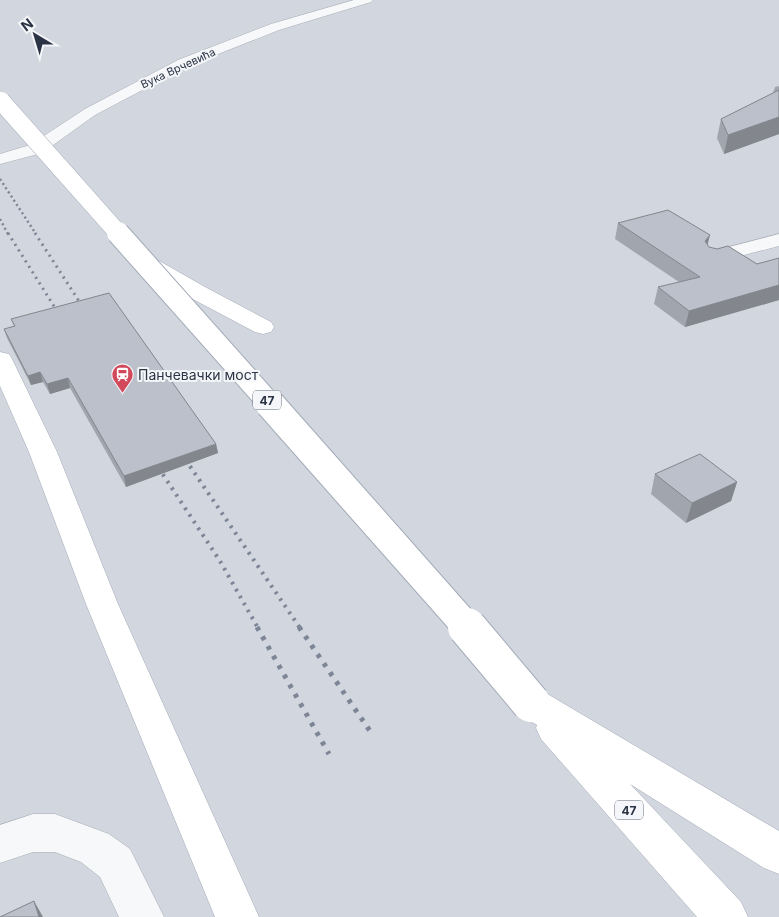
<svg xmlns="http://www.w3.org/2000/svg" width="779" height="917" font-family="Inter,sans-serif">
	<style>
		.built { fill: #d2d6de }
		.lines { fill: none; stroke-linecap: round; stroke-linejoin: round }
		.minor-casing { stroke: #a9aeb7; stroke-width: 1 }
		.tertiary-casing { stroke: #a9aeb7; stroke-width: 1 }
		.primary-casing { stroke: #a3abb8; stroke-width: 1 }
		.minor { fill: #f7f8fa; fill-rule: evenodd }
		.tertiary { fill: #f7f8fa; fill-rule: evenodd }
		.primary { fill: #fff; fill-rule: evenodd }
		.rail-far3 { stroke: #7d8696; stroke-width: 2.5; stroke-dasharray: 2 3; stroke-linecap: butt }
		.rail-far2 { stroke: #7d8696; stroke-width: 3; stroke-dasharray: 2 4.5; stroke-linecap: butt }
		.rail-far1 { stroke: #7d8696; stroke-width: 4; stroke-dasharray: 2.5 5.5; stroke-linecap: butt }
		.rail { stroke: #7d8696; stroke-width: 5; stroke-dasharray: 4 7; stroke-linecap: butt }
		.primary-bridge-far4-casing { stroke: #a3abb8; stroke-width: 14; stroke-linecap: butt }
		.primary-bridge-far3-casing { stroke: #a3abb8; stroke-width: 19; stroke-linecap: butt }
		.primary-bridge-far2-casing { stroke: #a3abb8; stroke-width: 24; stroke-linecap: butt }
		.primary-bridge-far1-casing { stroke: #a3abb8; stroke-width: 31; stroke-linecap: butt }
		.primary-bridge-casing { stroke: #a3abb8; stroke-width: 40; stroke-linecap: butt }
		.primary-bridge-far4 { stroke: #fff; stroke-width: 13 }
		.primary-bridge-far3 { stroke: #fff; stroke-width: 18 }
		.primary-bridge-far2 { stroke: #fff; stroke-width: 22 }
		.primary-bridge-far1 { stroke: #fff; stroke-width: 29 }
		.primary-bridge { stroke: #fff; stroke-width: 38 }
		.wall { fill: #a1a5ae }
		.shaded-wall { fill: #83868d }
		.building { fill: #bbc0ca; stroke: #83868d }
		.labels { text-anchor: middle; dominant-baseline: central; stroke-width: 4; stroke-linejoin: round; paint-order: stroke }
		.far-street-label { font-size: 11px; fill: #2b3445; stroke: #f4f6f9 }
		.shield { fill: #f4f6f9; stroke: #676e7b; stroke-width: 1 }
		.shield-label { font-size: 12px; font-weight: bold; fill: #2b3445 }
		.poi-label { font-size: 14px; fill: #2b3445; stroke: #f4f6f9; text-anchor: start }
	</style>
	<rect width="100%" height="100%" fill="#e4e7ec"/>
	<rect class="built" x="0" y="0" width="779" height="917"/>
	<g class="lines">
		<defs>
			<g id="minor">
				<polygon points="354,0 373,0 371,2 279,30 188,66 95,115 42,153 0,164 0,154 30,145 85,109 178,60 271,24"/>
				<polygon points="779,234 779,246 713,263 706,261 703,257 706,253"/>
			</g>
			<polygon id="tertiary" points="33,814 55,814 109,834 130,849 164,917 119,917 100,877 81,862 55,852 33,852 0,863 0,825"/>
			<g id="primary">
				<polygon points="140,252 147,254 205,287 271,322 274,327 271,332 263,334 255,332 189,297 133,262 130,258 133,254"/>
				<polygon points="0,352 9,354 12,359 57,452 118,604 259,917 215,917 86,604 29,452 0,386"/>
				<polygon points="531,688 544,692 779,831 779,874 764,868 630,784 741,902 748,917 697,917 541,739 536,728 537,725 518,714 513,703 518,692"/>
			</g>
		</defs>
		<use href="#minor" class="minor-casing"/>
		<use href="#tertiary" class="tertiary-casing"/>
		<use href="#primary" class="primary-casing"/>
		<use href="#minor" class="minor"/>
		<use href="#tertiary" class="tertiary"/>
		<use href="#primary" class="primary"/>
		<g class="rail-far3">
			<polyline points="0,179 36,234"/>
			<polyline points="0,219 8,234"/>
		</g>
		<g class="rail-far2">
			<polyline points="8,233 62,319"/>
			<polyline points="35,233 86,312"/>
		</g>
		<g class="rail-far1">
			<polyline points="181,453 300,628"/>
			<polyline points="154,461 220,561 258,628"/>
		</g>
		<g class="rail">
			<polyline points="257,627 329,754"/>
			<polyline points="299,627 372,734"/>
		</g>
		<defs>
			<polyline id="primary-bridge-far4" points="0,100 2,102"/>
			<polyline id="primary-bridge-far3" points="1,101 119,234"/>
			<polyline id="primary-bridge-far2" points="118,233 271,405"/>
			<polyline id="primary-bridge-far1" points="270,404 468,628"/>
			<polyline id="primary-bridge" points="467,627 531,703"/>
		</defs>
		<use href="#primary-bridge-far4" class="primary-bridge-far4-casing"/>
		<use href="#primary-bridge-far3" class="primary-bridge-far3-casing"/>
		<use href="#primary-bridge-far2" class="primary-bridge-far2-casing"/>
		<use href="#primary-bridge-far1" class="primary-bridge-far1-casing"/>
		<use href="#primary-bridge" class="primary-bridge-casing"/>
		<use href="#primary-bridge-far4" class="primary-bridge-far4"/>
		<use href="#primary-bridge-far3" class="primary-bridge-far3"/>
		<use href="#primary-bridge-far2" class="primary-bridge-far2"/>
		<use href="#primary-bridge-far1" class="primary-bridge-far1"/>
		<use href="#primary-bridge" class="primary-bridge"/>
	</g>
	<g class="wall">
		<polygon points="779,86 779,134 724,154 717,138 721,119 773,93 775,87"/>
		<polygon points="618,223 708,245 709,247 757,264 779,258 779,300 685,327 654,304 658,287 679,282 615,239"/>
		<polygon points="11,319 216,444 218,453 126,487 70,388 50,394 43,382 31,385 7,338 4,329 14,326"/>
		<polygon points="655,474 737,482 731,501 686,523 651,494"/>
	</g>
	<g class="shaded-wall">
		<polygon points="779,117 779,134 724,154 728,135"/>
		<polygon points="710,235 706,251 705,241"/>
		<polygon points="779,285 779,300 685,327 689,311"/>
		<polygon points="40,372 43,382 31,385 28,376"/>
		<polygon points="68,378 70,388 50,394 47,384"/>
		<polygon points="216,444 218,453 126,487 124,476"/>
		<polygon points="737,482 731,501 686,523 692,503"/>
		<polygon points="34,901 43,917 39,917"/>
	</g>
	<g class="building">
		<polygon points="779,90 779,117 728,135 721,119"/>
		<polygon points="668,210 710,235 705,241 709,247 717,249 728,246 757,264 779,258 779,285 689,311 658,287 700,277 618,223"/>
		<polygon points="109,293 216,444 124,476 68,378 47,384 40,372 28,376 4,329 15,326 11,319"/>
		<polygon points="700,454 737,482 692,503 655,474"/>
		<polygon points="34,901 39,917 0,917"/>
	</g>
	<defs>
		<symbol id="station-pin" viewBox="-11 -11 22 30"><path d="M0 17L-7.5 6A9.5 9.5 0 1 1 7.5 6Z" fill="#d1495b" stroke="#f4f6f9"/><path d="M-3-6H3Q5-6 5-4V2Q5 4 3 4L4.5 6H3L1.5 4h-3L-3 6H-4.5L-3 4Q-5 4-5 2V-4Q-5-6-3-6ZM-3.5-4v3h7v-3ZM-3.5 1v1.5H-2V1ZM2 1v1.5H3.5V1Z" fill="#fff"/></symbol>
	</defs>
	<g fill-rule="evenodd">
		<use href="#station-pin" x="110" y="362" width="25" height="34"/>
	</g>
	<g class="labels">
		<g class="far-street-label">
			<text transform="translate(178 68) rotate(-25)">Вука Врчевића</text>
		</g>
		<g class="shield">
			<rect x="253" y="390.5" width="28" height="19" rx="4"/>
			<rect x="615" y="800.5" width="28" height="19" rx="4"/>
		</g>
		<g class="shield-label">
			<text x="267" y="400">47</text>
			<text x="629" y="810">47</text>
		</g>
		<g class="poi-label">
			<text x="138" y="374">Панчевачки мост</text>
		</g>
	</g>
	<g transform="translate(35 35) rotate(322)" stroke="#f4f6f9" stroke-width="4" paint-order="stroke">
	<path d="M0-4L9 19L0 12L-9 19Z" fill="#2b3445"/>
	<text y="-8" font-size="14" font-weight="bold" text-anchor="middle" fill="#2b3445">N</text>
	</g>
</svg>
